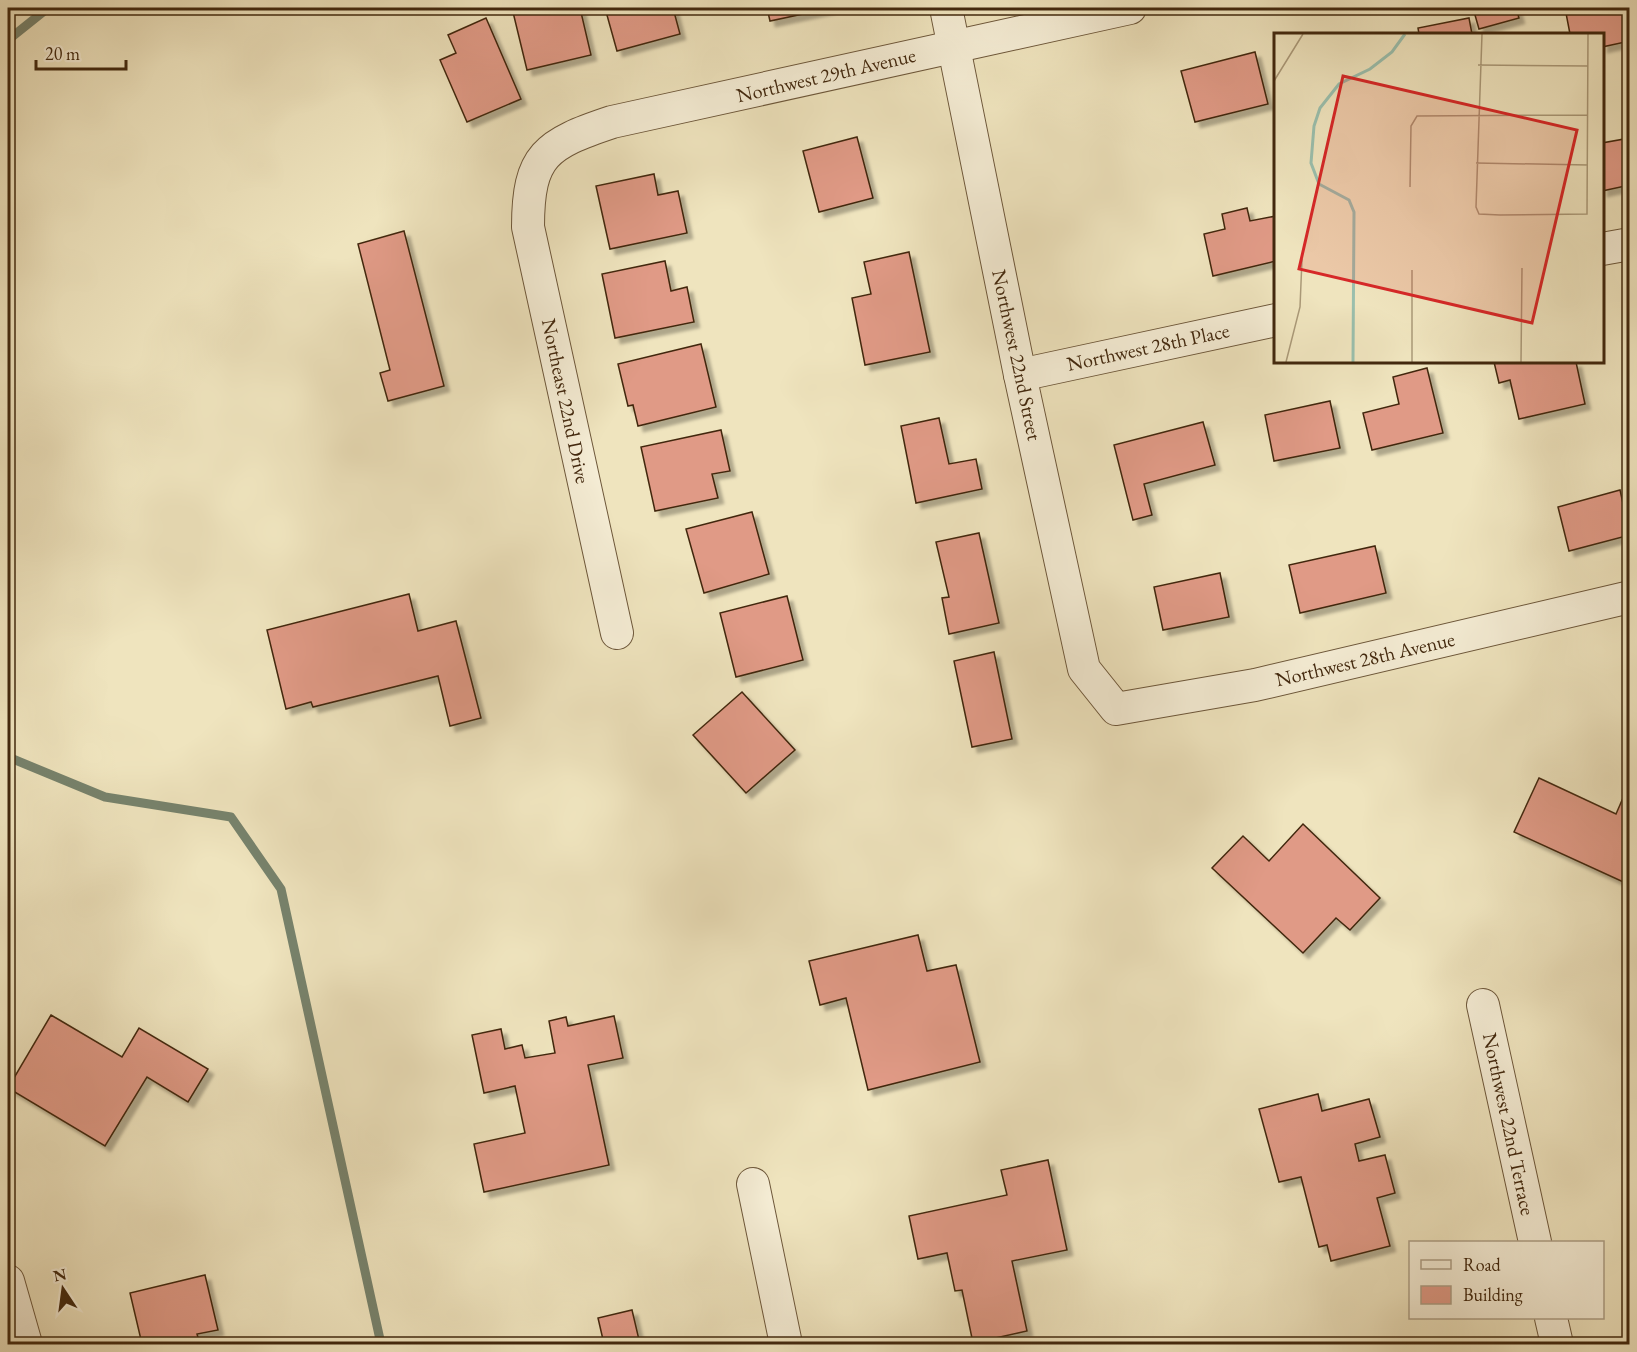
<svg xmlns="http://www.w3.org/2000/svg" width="1637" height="1352" font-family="'EB Garamond',serif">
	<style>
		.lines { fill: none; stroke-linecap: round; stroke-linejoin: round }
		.stream { stroke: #77836d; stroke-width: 9 }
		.building { fill: #e09a86; stroke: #42280e; stroke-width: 1.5; filter: url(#shadow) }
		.minor-casing { stroke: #6d573a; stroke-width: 34 }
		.minor { stroke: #f5edd5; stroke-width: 32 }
		.labels { text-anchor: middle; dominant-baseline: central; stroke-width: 4.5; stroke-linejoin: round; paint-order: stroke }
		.street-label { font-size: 20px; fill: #42280e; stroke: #f5edd5 }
		.inset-river { fill: none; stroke: #9abfad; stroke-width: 3 }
		.inset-road { fill: none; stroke: #aa9978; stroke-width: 1.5 }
		.view { fill: #d62828; fill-opacity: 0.15; stroke: #d62828; stroke-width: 3 }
		.inset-edge { fill: none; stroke: #42280e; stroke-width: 3 }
	</style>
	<defs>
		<filter id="shadow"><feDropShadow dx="5.5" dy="5.5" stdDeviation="1.5" flood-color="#0004"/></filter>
	</defs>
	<rect width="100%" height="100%" fill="#efe4be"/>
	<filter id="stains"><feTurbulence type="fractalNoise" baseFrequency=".00333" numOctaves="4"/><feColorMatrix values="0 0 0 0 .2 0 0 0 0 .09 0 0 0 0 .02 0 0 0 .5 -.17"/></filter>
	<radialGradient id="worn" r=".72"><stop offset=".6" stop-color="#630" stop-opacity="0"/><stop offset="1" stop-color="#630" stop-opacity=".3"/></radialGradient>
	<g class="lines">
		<g class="stream">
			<polyline points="8,40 48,8"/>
			<polyline points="8,757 105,797 231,817 281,889 381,1344"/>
		</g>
	</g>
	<g class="building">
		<polygon points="512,8 580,8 591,55 527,70"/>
		<polygon points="605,8 673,8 680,34 617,51"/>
		<polygon points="767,8 831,8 770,21"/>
		<polygon points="1473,8 1516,8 1519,18 1479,29"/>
		<polygon points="1565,8 1630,8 1630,41 1602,47 1602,34 1570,34"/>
		<polygon points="486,18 521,99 467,122 440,60 456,53 448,35"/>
		<polygon points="1469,18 1472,34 1419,34 1418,28"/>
		<polygon points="1255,52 1268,104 1195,122 1181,71"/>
		<polygon points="857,137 873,198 819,212 803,151"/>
		<polygon points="1630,138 1630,185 1602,191 1602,143"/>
		<polygon points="654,174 658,195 678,191 687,233 610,249 596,186"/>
		<polygon points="1247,208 1250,221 1276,216 1276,261 1213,276 1204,234 1225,229 1222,214"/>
		<polygon points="404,231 444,386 388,401 380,373 390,370 358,244"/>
		<polygon points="909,252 930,352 865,365 852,298 871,294 864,262"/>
		<polygon points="665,261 671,291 687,287 694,322 615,338 602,274"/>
		<polygon points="701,344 716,407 638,426 633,405 628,406 618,364"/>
		<polygon points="1494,362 1576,362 1585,404 1519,419 1510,380 1499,383"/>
		<polygon points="1427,368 1443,433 1372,450 1363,413 1399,404 1393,377"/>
		<polygon points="1330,401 1340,448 1274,461 1265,415"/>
		<polygon points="939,418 949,464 976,459 982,489 916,503 901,426"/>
		<polygon points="1203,422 1215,465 1144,484 1152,515 1133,520 1114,445"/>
		<polygon points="721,430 730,471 712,474 718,498 655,511 641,447"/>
		<polygon points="1620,490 1630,535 1569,551 1558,507"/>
		<polygon points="752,512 769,574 704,593 686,529"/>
		<polygon points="979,533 999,623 949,634 942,598 949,597 936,542"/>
		<polygon points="1375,546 1386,593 1300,613 1289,565"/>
		<polygon points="1220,573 1229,617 1163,630 1154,587"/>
		<polygon points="409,594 418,631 456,621 481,718 450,726 438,676 313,707 311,702 286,709 267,630"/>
		<polygon points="787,596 803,660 736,677 720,613"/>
		<polygon points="994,652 1012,739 972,747 954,661"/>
		<polygon points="742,692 795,750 746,793 693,735"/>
		<polygon points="1539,778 1616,814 1623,798 1630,800 1630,885 1514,832"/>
		<polygon points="1303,824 1380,898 1350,930 1336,918 1303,953 1212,868 1243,836 1269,861"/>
		<polygon points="918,935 927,971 956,965 980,1062 868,1090 846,998 820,1005 809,961"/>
		<polygon points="51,1015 122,1057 139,1028 208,1069 188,1102 147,1077 105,1146 8,1088"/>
		<polygon points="614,1016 623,1058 588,1065 609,1165 484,1192 474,1144 525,1133 515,1086 484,1093 472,1035 501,1029 505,1049 522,1045 525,1058 555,1053 549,1021 566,1017 568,1026"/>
		<polygon points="1318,1094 1322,1111 1369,1099 1380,1137 1355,1144 1359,1161 1385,1155 1395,1193 1377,1198 1390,1246 1331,1261 1327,1245 1319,1247 1301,1177 1279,1182 1259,1109"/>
		<polygon points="1048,1160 1067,1250 1012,1261 1027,1331 973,1343 962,1290 955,1291 947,1253 918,1259 909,1216 1007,1195 1001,1170"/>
		<polygon points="205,1275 218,1330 197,1334 200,1344 142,1344 130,1293"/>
		<polygon points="632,1310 640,1344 604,1344 598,1318"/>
	</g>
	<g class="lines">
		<defs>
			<g id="minor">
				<polyline points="946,8 1020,375 1084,669 1116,709 1255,685 1630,597"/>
				<polyline points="1602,249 1630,244"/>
				<polyline points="1020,375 1276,320"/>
				<path d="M617,633L528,227C528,155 546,144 612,122L1130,8"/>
				<polyline points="1483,1005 1535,1242"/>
				<polyline points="753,1184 786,1344"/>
				<polyline points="8,1281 26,1344"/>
				<polyline points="1551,1318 1557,1344"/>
			</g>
		</defs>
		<use href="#minor" class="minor-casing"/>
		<use href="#minor" class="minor"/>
	</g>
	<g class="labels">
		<g class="street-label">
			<text transform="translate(826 75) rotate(-13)">Northwest 29th Avenue</text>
			<text transform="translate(1148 347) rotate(-12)">Northwest 28th Place</text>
			<text transform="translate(1017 355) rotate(78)">Northwest 22nd Street</text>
			<text transform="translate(566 401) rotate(78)">Northeast 22nd Drive</text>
			<text transform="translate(1365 659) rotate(-13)">Northwest 28th Avenue</text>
			<text transform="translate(1509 1124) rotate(78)">Northwest 22nd Terrace</text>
		</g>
	</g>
	<g transform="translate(1274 33)">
		<rect width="330" height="330" fill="#efe4be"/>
		<path class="inset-river" d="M79,329L80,179L75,167L45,151L37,130L40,93L46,75L65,51L96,36L118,19L131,1"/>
		<path class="inset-road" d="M208,1L202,174L205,181L226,182L313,181L314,1M204,32L314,33M0,48L29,1M202,130L314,132M136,154L137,93L143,83L314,82M138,237V329M12,329L26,274L28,226M247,329L248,235"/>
		<path class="view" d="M69,43L303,97L258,290L25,236Z"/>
		<rect width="330" height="330" class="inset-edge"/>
	</g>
	<rect width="1637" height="1352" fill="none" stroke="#efe4be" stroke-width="30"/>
	<rect x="9" y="9" width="1619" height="1334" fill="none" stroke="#42280e" stroke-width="3"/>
	<rect x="15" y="15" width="1607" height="1322" fill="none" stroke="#42280e" stroke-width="1.5"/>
	<rect x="1409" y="1241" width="195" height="78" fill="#f5edd5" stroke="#ad9e85" stroke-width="1.5"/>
	<rect x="1421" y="1260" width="30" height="9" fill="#f5edd5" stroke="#ad9e85" stroke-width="1.5"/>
	<text x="1463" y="1271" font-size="18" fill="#42280e">Road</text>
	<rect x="1421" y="1286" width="30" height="18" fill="#e09a86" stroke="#ad9e85" stroke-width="1.5"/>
	<text x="1463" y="1301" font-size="18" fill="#42280e">Building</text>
	<g transform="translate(63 1289) rotate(347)" stroke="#f5edd5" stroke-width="4.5" paint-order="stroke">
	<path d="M0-4.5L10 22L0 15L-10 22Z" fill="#42280e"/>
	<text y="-9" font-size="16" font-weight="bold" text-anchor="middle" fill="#42280e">N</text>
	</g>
	<path d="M36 60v9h90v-9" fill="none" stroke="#42280e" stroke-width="3"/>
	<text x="45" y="60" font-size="18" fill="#42280e" stroke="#f5edd5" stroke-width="4.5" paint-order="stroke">20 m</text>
	<rect width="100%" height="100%" filter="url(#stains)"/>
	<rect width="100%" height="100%" fill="url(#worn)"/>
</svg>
